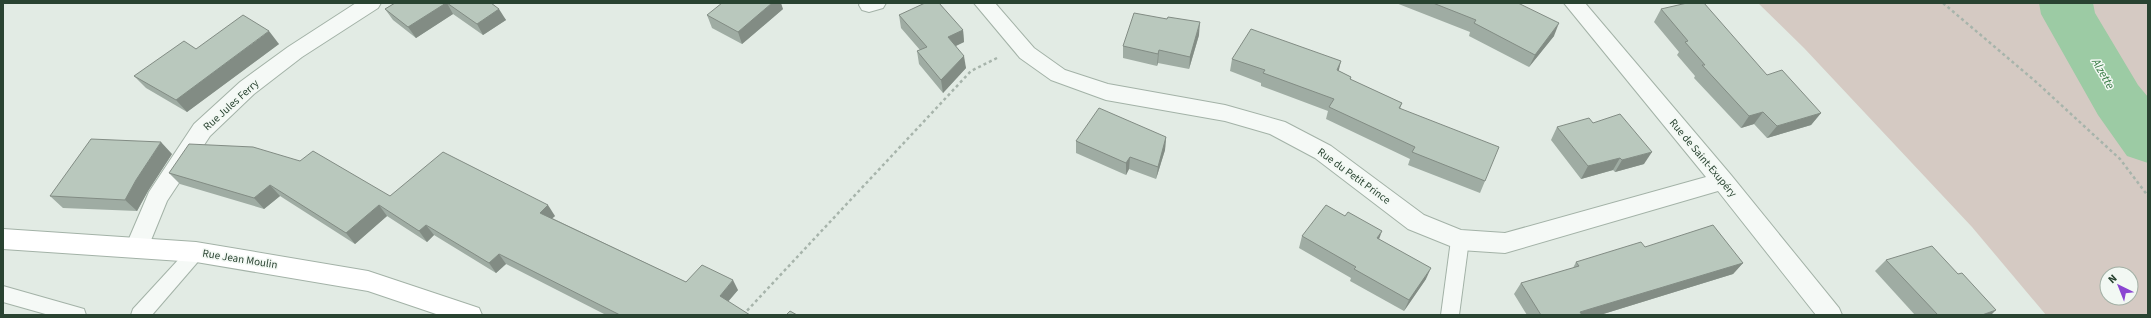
<svg xmlns="http://www.w3.org/2000/svg" width="2151" height="318" font-family="'Source Sans 3',sans-serif">
	<style>
		.green { fill: #d5cac3; fill-rule: evenodd }
		.lines { fill: none; stroke-linecap: round; stroke-linejoin: round }
		.river { fill: #9ccba4; fill-rule: evenodd }
		.lane-casing { stroke: #a3b2a7; stroke-width: 2 }
		.street-casing { stroke: #a3b2a7; stroke-width: 2 }
		.secondary-casing { stroke: #a3b2a7; stroke-width: 2 }
		.path { stroke: #a7b4ab; stroke-width: 2.5; stroke-dasharray: 3 3; stroke-linecap: butt }
		.lane { fill: #f5f9f6; fill-rule: evenodd }
		.street { fill: #f5f9f6; fill-rule: evenodd }
		.secondary { fill: #fff; fill-rule: evenodd }
		.wall { fill: #9faca3 }
		.shaded-wall { fill: #828c84 }
		.building { fill: #b9c8bd; stroke: #828c84 }
		.labels { text-anchor: middle; dominant-baseline: central; stroke-width: 3; stroke-linejoin: round; paint-order: stroke }
		.street-label { font-size: 11px; fill: #294331; stroke: #f2f8f3 }
		.water-label { font-size: 12px; font-style: italic; fill: #327840; stroke: #f2f8f3 }
	</style>
	<rect width="100%" height="100%" fill="#e2ebe4"/>
	<path class="green" d="M1758,3H2148V315H2046L1972,227L1804,48ZM2107,274H2131V298H2107Z"/>
	<g class="lines">
		<polygon class="river" points="2039,3 2093,3 2095,13 2138,85 2148,97 2148,163 2127,156 2098,115 2041,14"/>
		<defs>
			<g id="lane">
				<polygon points="1460,233 1466,235 1469,240 1459,315 1441,315 1451,240 1454,235"/>
				<polygon points="196,244 202,247 205,252 202,257 152,315 131,315 133,309 190,247"/>
				<polygon points="3,286 77,307 84,309 86,315 49,315 3,302"/>
			</g>
			<g id="street">
				<polygon points="356,3 381,3 378,8 302,57 254,94 210,136 167,201 145,255 137,258 129,255 125,248 149,192 194,124 240,82 288,47"/>
				<polygon points="860,3 886,3 883,8 869,12 862,10 859,5"/>
				<polygon points="974,3 995,3 1034,48 1065,70 1108,84 1225,105 1285,122 1331,146 1424,215 1461,230 1505,233 1706,177 1564,3 1585,3 1731,175 1839,308 1842,315 1816,315 1718,191 1505,253 1460,250 1408,229 1315,158 1270,134 1225,121 1106,100 1051,80 1020,58"/>
			</g>
			<polygon id="secondary" points="3,229 196,242 368,271 479,308 482,315 439,315 368,291 196,262 3,249"/>
		</defs>
		<use href="#lane" class="lane-casing"/>
		<use href="#street" class="street-casing"/>
		<use href="#secondary" class="secondary-casing"/>
		<g class="path">
			<polyline points="1943,3 2035,81 2120,159 2148,196"/>
			<polyline points="743,315 971,71 997,58"/>
		</g>
		<use href="#lane" class="lane"/>
		<use href="#street" class="street"/>
		<use href="#secondary" class="secondary"/>
	</g>
	<g class="wall">
		<polygon points="395,3 491,3 506,20 483,35 453,14 416,38 393,20 385,9"/>
		<polygon points="1396,3 1518,3 1554,36 1529,67 1469,36 1470,32"/>
		<polygon points="783,9 742,44 712,28 707,15"/>
		<polygon points="1661,9 1767,75 1821,113 1811,125 1767,138 1754,124 1741,128 1694,78 1695,76 1677,55 1679,52 1654,22"/>
		<polygon points="899,15 963,30 964,42 956,46 966,68 943,93 919,64 917,51 920,50 901,28"/>
		<polygon points="1199,35 1189,69 1158,63 1157,66 1123,58 1123,46"/>
		<polygon points="279,44 187,112 146,88 134,76 196,49"/>
		<polygon points="1232,59 1339,71 1351,77 1351,80 1402,103 1400,109 1485,181 1480,193 1408,165 1410,159 1326,119 1328,111 1261,86 1261,83 1230,71"/>
		<polygon points="1593,123 1644,164 1615,172 1613,170 1581,179 1551,140 1557,127"/>
		<polygon points="1166,137 1165,150 1156,179 1129,169 1126,175 1076,153 1076,141"/>
		<polygon points="172,154 148,191 137,211 63,208 50,196"/>
		<polygon points="169,173 390,196 555,216 552,218 686,282 738,290 728,302 750,315 606,315 506,264 496,273 434,235 427,242 387,216 355,244 280,196 264,209 180,184"/>
		<polygon points="1302,236 1379,239 1426,279 1404,311 1350,281 1351,278 1299,248"/>
		<polygon points="1645,247 1743,263 1733,274 1600,315 1527,315 1514,294 1521,283 1573,268 1576,262"/>
		<polygon points="1886,260 1991,315 1915,315 1875,271"/>
	</g>
	<g class="shaded-wall">
		<polygon points="446,3 447,3 453,14 416,38 408,27"/>
		<polygon points="772,3 781,3 783,9 742,44 738,32"/>
		<polygon points="499,9 506,20 483,35 477,24"/>
		<polygon points="1200,22 1199,35 1189,69 1190,57"/>
		<polygon points="1559,23 1554,36 1529,67 1535,55"/>
		<polygon points="963,30 964,42 949,49 948,37"/>
		<polygon points="269,31 279,44 187,112 176,100"/>
		<polygon points="1159,50 1158,63 1157,66 1158,54"/>
		<polygon points="964,56 966,68 943,93 941,80"/>
		<polygon points="1341,61 1338,74 1337,70"/>
		<polygon points="1763,112 1754,124 1741,128 1749,116"/>
		<polygon points="1821,113 1811,125 1767,138 1777,126"/>
		<polygon points="1166,137 1165,150 1156,179 1158,167"/>
		<polygon points="161,142 172,154 148,191 137,211 125,200 136,180"/>
		<polygon points="1652,152 1644,164 1615,172 1622,160"/>
		<polygon points="1130,157 1129,169 1126,175 1126,163"/>
		<polygon points="1620,158 1613,170 1581,179 1588,166"/>
		<polygon points="270,185 280,196 264,209 254,198"/>
		<polygon points="379,205 387,216 355,244 346,233"/>
		<polygon points="548,205 555,216 547,223 540,213"/>
		<polygon points="426,225 434,235 427,242 419,231"/>
		<polygon points="1382,231 1378,242 1377,238"/>
		<polygon points="499,254 506,264 496,273 489,263"/>
		<polygon points="1743,263 1733,274 1600,315 1578,315 1580,312"/>
		<polygon points="1431,268 1426,279 1404,311 1409,300"/>
		<polygon points="733,280 738,290 724,306 720,296"/>
		<polygon points="1996,310 1991,315 1982,315"/>
	</g>
	<g class="building">
		<polygon points="395,3 446,3 408,27 385,9"/>
		<polygon points="447,3 491,3 499,9 477,24"/>
		<polygon points="722,3 772,3 738,32 707,15"/>
		<polygon points="925,3 939,3 963,30 948,37 964,56 941,80 917,51 927,47 899,15"/>
		<polygon points="1433,3 1518,3 1559,23 1535,55 1474,23 1476,20"/>
		<polygon points="1687,3 1704,3 1767,75 1782,70 1821,113 1777,126 1763,112 1749,116 1702,65 1705,65 1685,42 1688,41 1661,9"/>
		<polygon points="1134,13 1167,19 1168,17 1200,22 1190,57 1159,50 1158,54 1123,46"/>
		<polygon points="243,15 269,31 176,100 134,76 184,41 196,49"/>
		<polygon points="1251,29 1341,61 1337,70 1351,77 1350,79 1402,103 1399,108 1499,147 1485,181 1412,152 1415,147 1329,107 1334,99 1263,73 1265,70 1232,59"/>
		<polygon points="1099,108 1166,137 1158,167 1130,157 1126,163 1076,141"/>
		<polygon points="1620,114 1652,152 1622,160 1620,158 1588,166 1557,127 1589,118 1593,123"/>
		<polygon points="91,139 161,142 136,180 125,200 50,196"/>
		<polygon points="189,144 253,147 300,161 313,151 390,196 443,152 548,205 540,213 686,282 702,265 733,280 720,296 750,315 620,315 499,254 489,263 426,225 419,231 379,205 346,233 270,185 254,198 169,173"/>
		<polygon points="1326,205 1345,216 1348,212 1382,231 1377,238 1431,268 1409,300 1354,269 1356,267 1302,236"/>
		<polygon points="1713,225 1743,263 1580,312 1582,315 1541,315 1521,283 1579,266 1576,262 1641,242 1645,247"/>
		<polygon points="1932,246 1958,274 1962,273 1996,310 1982,315 1938,315 1886,260"/>
		<polygon points="790,311 797,315 786,315"/>
	</g>
	<g class="labels">
		<g class="street-label">
			<text transform="translate(231 105) rotate(-42)">Rue Jules Ferry</text>
			<text transform="translate(1703 158) rotate(50)">Rue de Saint-Exupéry</text>
			<text transform="translate(1354 176) rotate(36)">Rue du Petit Prince</text>
			<text transform="translate(240 259) rotate(9)">Rue Jean Moulin</text>
		</g>
		<g class="water-label">
			<text transform="translate(2103 74) rotate(60)">Alzette</text>
		</g>
	</g>
	<rect width="2151" height="318" fill="none" stroke="#294331" stroke-width="8"/>
	<g transform="translate(2119 286) rotate(317)"><circle r="19" fill="#f2f8f3" stroke="#a2b0a5"/>
	<path d="M0-3L7 15L0 10L-7 15Z" fill="#8a45d1"/>
	<text y="-6" font-size="11" font-weight="bold" text-anchor="middle" fill="#294331">N</text>
	</g>
</svg>
